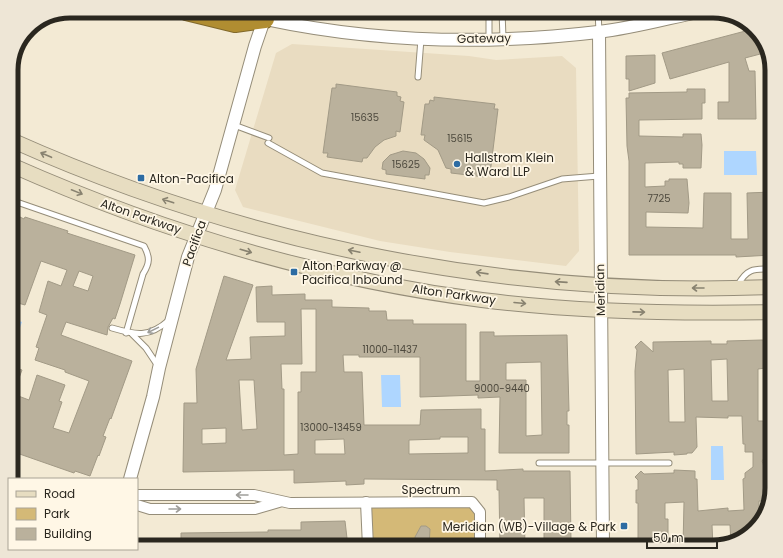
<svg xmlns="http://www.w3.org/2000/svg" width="783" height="558" font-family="Poppins,sans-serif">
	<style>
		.built { fill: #e9dcc1 }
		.green { fill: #d4b977 }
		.water { fill: #aed6ff }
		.building { fill: #bab19c; stroke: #a29a86; fill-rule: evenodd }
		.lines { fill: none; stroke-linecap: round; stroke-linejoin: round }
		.service-casing { stroke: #958d79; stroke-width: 7 }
		.minor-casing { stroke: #958d79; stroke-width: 12 }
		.tertiary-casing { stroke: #958d79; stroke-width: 14 }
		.secondary-casing { stroke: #958d79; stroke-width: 16 }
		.motorway-casing { stroke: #81692b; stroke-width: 20 }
		.service { stroke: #fff; stroke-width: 5 }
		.minor { stroke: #fff; stroke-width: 10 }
		.tertiary { stroke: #fff; stroke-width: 12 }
		.secondary { stroke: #e7ddc1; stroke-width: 14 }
		.motorway { stroke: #b08d31; stroke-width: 18 }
		.oneway { stroke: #888270 }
		.oneway2 { stroke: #9f9e9a }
		.poi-dot { fill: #2d6ca3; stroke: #fff7e6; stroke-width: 1.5 }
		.labels { text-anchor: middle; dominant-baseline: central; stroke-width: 3.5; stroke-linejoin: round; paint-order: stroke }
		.number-label { font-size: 10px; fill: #4e4a3e }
		.street-label { font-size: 12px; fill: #2a271f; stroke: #fff7e6 }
		.poi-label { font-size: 12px; fill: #2a271f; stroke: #fff7e6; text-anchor: start }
		.rim { fill: none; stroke: #2a271f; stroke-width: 5 }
	</style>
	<rect width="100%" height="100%" fill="#f3ead4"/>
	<polygon class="built" points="292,44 469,56 496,60 562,56 576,68 579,251 566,266 450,252 380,241 243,207 235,190 276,53"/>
	<polygon class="green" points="366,502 472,502 480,512 480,547 368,547"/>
	<g class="water">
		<polygon points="724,151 756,151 757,175 724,175"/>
		<polygon points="11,318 22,322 16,339 11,338"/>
		<polygon points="381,375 400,375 401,407 382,407"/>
		<polygon points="711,446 723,446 724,480 711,480"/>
	</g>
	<g class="building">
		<polygon points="753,29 766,44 768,52 745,58 749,71 755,71 756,119 718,119 718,102 729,102 729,62 670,79 662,53"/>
		<polygon points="655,55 655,83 629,91 629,79 626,79 626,56"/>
		<polygon points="336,84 397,92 397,96 401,97 400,101 404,102 400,132 396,131 396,136 384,140 375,147 367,158 363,158 362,162 327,157 328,153 323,153 332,88 336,88"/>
		<polygon points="687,89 705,89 705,103 702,103 702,119 639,120 639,136 683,137 683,134 701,134 702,145 701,168 683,168 683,164 679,164 679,162 645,163 645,187 665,186 665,181 669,181 669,179 687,179 689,203 688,213 646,212 646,227 703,228 704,193 731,193 731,239 748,239 747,193 772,192 772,255 736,257 736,255 629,255 629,161 627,146 626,98 629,98 629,93 687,92"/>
		<polygon points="434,97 495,104 494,109 498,109 490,174 486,173 485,177 451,173 451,169 446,168 438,150 424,140 425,135 421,135 425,104 429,104 430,100 434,101"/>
		<polygon points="403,151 416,153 424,159 430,168 429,175 425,175 425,179 386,174 386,170 382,169 383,162 390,155"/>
		<path d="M20,217L24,219L25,217L68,231L67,233L135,255L120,304L115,319L113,318L108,327L107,335L66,322L61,335L132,361L111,419L110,418L103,436L106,437L99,456L98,455L90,476L75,471L74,473L11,451V366L22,370L13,394L29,400L37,375L65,385L59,401L62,402L53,428L69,433L89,381L65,372V370L35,360L39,348L36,347L47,315L39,312L48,281L61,286L67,270L41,261L25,305L11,301V238ZM79,271L93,276L88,291L73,286Z"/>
		<path d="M224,276L253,285L226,360L251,359L250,337L285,336V322H257L256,287L272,286V295L305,294V300H332V307L369,308V311H386L387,320H413V324H466V381H480V332H494V336L567,335L569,411H567V425H569V453H499L500,397L478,398V395L420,397V357H359V355H343L344,372H362L364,425H420L421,410L481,409V429H485V471L523,469V471H570L571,542H569V547H544V498H524L525,547H500L499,490H497V480L364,479V484L346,485V481L294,483V470L183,472L184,403H197L196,369ZM301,309H316V372H301V392H298V454L284,455V389H282L281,364H302ZM541,362L542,435L526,436V380H506V363ZM239,380H254L257,429L242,430ZM226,428V443L202,444V429ZM440,437H468V453L409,454V440L440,439ZM344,439L345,454H315V440Z"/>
		<path d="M762,340L772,341V358H768V367L766,368L758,369V421H772V450H764L765,457L762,461L766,472H772V488L767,501H759V524L739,541L731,543L730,525H712L713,547H683L684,502L665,503V519H668V547H638V503H636V490H638V480L635,477L641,471L644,474L674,473V470L695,471V479H697L698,511L728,508V511L744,510L743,479L745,478V473L753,467V452H745V444H743L742,416H728V418L696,417L697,447L692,453H687V454L674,455V452L636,454L635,371L637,350L635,347L641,341L653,352V342L711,341V344H727V341ZM727,359L728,401H712L711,360ZM684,369L685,422H669L668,370Z"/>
		<polygon points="345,521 348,547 181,547 181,533 268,532 268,530 301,530 301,522"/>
		<polygon points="421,526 426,526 430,529 429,547 417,547 418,543 415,542 415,537"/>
	</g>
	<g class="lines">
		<defs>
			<g id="service">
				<polyline points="489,11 489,38"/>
				<polyline points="502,11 503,38"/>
				<polyline points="598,11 599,32"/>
				<polyline points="418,77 421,39"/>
				<polyline points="234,125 269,138"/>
				<polyline points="268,143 322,173 484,203 509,197 562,179 599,176"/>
				<path d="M11,200L144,246C150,257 150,263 143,274L126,333"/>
				<path d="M738,285C747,268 754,269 772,269"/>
				<path d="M112,328C136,335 149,338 169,320"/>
				<polyline points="132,334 146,348 158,366"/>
				<polyline points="766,461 772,461"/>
				<polyline points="539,463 669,463"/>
			</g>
			<g id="minor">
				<polyline points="11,479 12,479"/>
				<polyline points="137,495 254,495 290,503 472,502 480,512 480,547"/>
				<polyline points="366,502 368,547"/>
				<polyline points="137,505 150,509 255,509 279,502"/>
			</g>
			<g id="tertiary">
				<path d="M265,19C373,42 488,45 598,32C633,28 668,18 702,11"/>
				<polyline points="599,32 603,547"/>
				<polyline points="130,479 153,397 159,368 188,257 215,190 255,46 266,14"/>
			</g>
			<g id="secondary">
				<path d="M11,140C248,246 512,298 772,287"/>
				<path d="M11,165C160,231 320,279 482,300C578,312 675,314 772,312"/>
			</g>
			<polyline id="motorway" points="186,11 235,23 265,19"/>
		</defs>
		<use href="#service" class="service-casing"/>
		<use href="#minor" class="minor-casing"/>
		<use href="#tertiary" class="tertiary-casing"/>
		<use href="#secondary" class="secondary-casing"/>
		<use href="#motorway" class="motorway-casing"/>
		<use href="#service" class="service"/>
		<use href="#minor" class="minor"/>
		<use href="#tertiary" class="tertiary"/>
		<use href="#secondary" class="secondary"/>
		<use href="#motorway" class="motorway"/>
	</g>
	<defs><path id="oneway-shaft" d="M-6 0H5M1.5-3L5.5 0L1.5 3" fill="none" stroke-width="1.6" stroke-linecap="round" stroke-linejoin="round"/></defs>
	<g class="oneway">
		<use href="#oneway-shaft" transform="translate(46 155) rotate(-157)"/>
		<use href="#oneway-shaft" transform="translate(77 192) rotate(22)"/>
		<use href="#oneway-shaft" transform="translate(168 201) rotate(-162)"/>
		<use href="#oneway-shaft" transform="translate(246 251) rotate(16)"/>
		<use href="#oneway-shaft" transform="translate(354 251) rotate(-168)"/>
		<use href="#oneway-shaft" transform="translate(482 273) rotate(-172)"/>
		<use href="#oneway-shaft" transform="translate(561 282) rotate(-176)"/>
		<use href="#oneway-shaft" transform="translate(698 288) rotate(-180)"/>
		<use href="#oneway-shaft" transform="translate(520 303) rotate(5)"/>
		<use href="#oneway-shaft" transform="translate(639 312) rotate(1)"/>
	</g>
	<g class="oneway2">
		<use href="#oneway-shaft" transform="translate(153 330) rotate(154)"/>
		<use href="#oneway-shaft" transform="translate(242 495) rotate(180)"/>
		<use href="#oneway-shaft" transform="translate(175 509)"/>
	</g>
	<g class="poi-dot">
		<circle cx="457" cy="164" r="4"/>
		<rect x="137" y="174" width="8" height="8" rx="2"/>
		<rect x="290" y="268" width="8" height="8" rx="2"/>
		<rect x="620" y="522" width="8" height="8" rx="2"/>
	</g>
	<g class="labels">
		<g class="number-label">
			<text x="365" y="117">15635</text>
			<text x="460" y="138">15615</text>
			<text x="406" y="164">15625</text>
			<text x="659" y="198">7725</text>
			<text x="390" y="349">11000-11437</text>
			<text x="502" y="388">9000-9440</text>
			<text x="331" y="427">13000-13459</text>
		</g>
		<g class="street-label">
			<text transform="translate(484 38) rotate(-1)">Gateway</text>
			<text transform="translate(141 216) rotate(19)">Alton Parkway</text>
			<text transform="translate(194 243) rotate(-70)">Pacifica</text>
			<text transform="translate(600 290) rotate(-91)">Meridian</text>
			<text transform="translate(454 294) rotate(8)">Alton Parkway</text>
			<text x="431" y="489">Spectrum</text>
		</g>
		<g class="poi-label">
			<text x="465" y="157">Hallstrom Klein<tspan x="465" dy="14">&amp; Ward LLP</tspan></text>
			<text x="149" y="178">Alton-Pacifica</text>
			<text x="302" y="265">Alton Parkway @<tspan x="302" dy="14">Pacifica Inbound</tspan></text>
			<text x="616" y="526" text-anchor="end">Meridian (WB)-Village &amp; Park</text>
		</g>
	</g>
	<path d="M0 0H783V558H0ZM70 18H713A52 52 0 0 1 765 70V488A52 52 0 0 1 713 540H70A52 52 0 0 1 18 488V70A52 52 0 0 1 70 18Z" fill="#eee6d6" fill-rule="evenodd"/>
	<path class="rim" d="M70 18H713A52 52 0 0 1 765 70V488A52 52 0 0 1 713 540H70A52 52 0 0 1 18 488V70A52 52 0 0 1 70 18Z"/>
	<rect x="8" y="478" width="130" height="72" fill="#fff7e6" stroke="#aaa496"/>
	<rect x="16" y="491" width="20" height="6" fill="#e7ddc1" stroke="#aaa496"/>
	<text x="44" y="498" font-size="12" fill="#2a271f">Road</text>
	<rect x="16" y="508" width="20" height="12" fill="#d4b977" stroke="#aaa496"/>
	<text x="44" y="518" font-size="12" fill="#2a271f">Park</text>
	<rect x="16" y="528" width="20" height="12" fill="#bab19c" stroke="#aaa496"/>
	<text x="44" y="538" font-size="12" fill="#2a271f">Building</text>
	<path d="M647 542v6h70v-6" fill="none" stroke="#2a271f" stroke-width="2"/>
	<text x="653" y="542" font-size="12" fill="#2a271f" stroke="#fff7e6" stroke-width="3" paint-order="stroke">50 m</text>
</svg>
